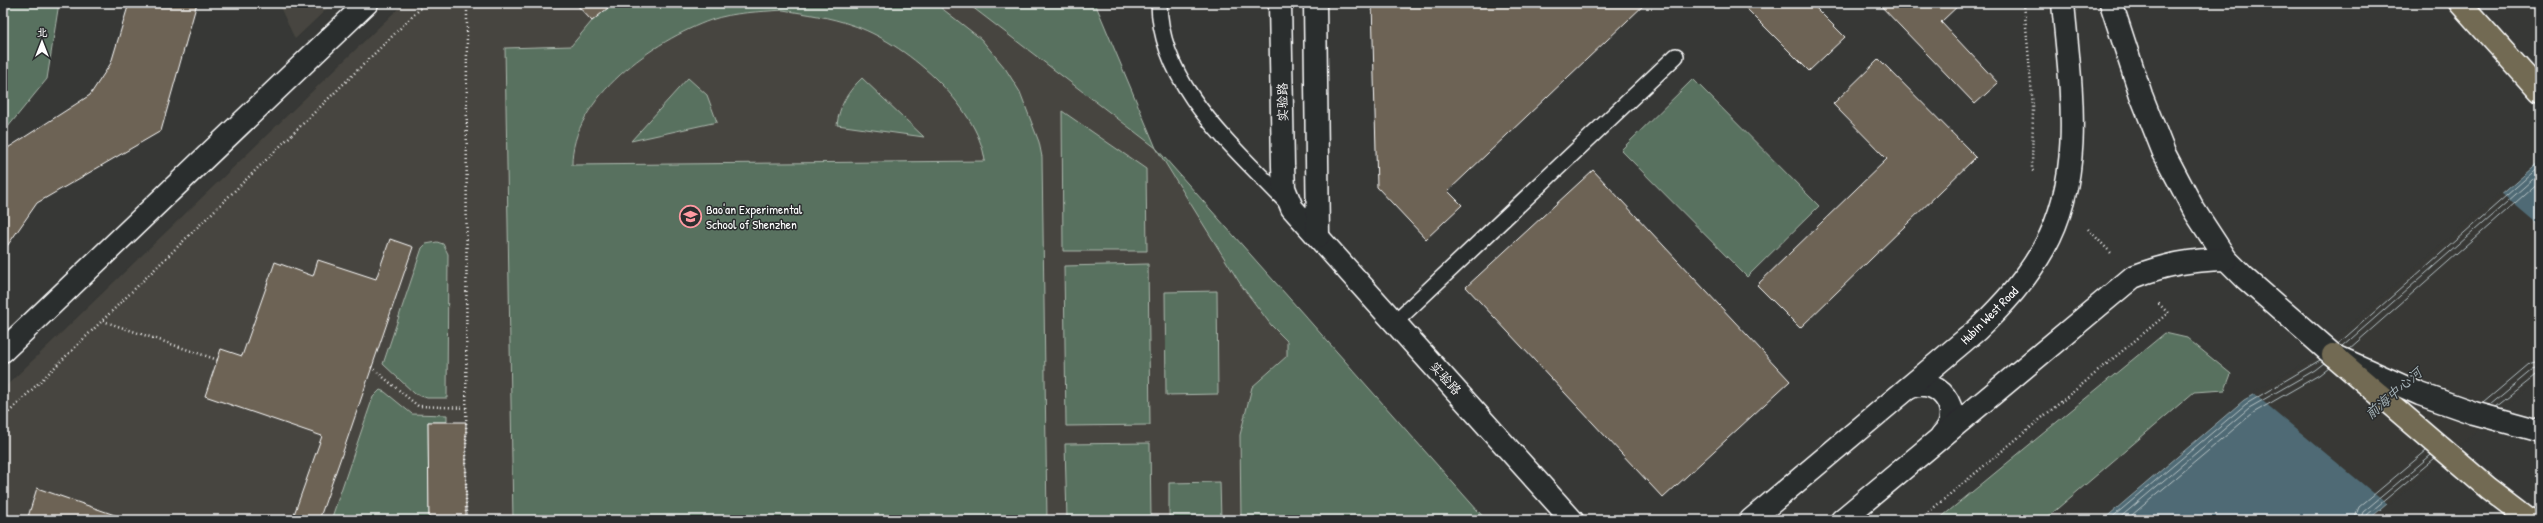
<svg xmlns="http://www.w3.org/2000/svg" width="2543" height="523" font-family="'Patrick Hand','LXGW WenKai TC',sans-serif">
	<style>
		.built { fill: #47453f }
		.green { fill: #58715e; stroke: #acb8ae; fill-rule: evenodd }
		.water { fill: #4f6b74; stroke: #95a6ac }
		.pier { fill: #373836 }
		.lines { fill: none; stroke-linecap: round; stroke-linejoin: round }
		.shore { stroke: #b9c4c7; stroke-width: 1 }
		.building { fill: #6d6354; stroke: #fff }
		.service-casing { stroke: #fff; stroke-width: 18 }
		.minor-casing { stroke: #fff; stroke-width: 25 }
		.tertiary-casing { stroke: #fff; stroke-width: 25 }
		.secondary-casing { stroke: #fff; stroke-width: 25 }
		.trunk-casing { stroke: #fff; stroke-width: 25 }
		.path { stroke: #fff; stroke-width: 2.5; stroke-dasharray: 1 3; stroke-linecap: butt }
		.service { stroke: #2a2d2e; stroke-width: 15 }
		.minor { stroke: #2a2d2e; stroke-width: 22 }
		.tertiary { stroke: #2a2d2e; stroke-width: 22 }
		.secondary { stroke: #2a2d2e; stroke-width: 22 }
		.trunk { stroke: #726b52; stroke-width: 22 }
		.labels { text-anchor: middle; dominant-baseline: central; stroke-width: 3; stroke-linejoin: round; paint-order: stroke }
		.street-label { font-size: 13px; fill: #fff; stroke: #2a2d2e }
		.poi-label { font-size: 13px; fill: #fff; stroke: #2a2d2e; text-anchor: start }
		.water-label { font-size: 14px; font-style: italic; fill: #a7b5ba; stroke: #2a2d2e }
	</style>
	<rect width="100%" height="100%" fill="#373836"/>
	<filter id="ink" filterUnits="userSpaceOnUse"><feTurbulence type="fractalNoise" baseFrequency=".025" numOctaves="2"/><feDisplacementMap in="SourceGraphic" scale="8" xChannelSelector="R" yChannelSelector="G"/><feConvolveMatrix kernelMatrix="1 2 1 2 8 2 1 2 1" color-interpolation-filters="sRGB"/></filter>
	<g filter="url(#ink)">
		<g class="built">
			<polygon points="278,3 333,3 295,39"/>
			<polygon points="404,3 967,3 1156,148 1241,285 1271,324 1287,341 1287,356 1252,387 1240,435 1241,520 3,520 3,389"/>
		</g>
		<g class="green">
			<polygon points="3,3 59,3 47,79 3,133"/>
			<path d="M614,3H935L981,39L1005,68L1020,92L1039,142L1042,157L1047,520H513L505,48L571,46L592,21ZM783,10C806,14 830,17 852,25C903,41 978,105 985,161L572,165C571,98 655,40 711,20C734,12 759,12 783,10Z"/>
			<polygon points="967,3 1095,3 1156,148 1486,520 1241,520 1240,435 1252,387 1287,356 1287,341 1271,325 1241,285 1156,148"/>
			<polygon points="688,78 707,95 717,122 631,141"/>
			<path d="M862,78L924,137L837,125C839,106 848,91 862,78Z"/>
			<polygon points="1693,79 1819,206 1747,277 1621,150"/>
			<polygon points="1062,111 1146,169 1147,251 1063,251"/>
			<polygon points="437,242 443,244 448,254 447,398 427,398 415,394 383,364 422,248 426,244"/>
			<polygon points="1148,264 1150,425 1066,426 1064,266"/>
			<polygon points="1217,291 1218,394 1166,395 1165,292"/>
			<polygon points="2165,333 2187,338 2231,374 2225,390 2194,392 2044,520 1938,520"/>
			<polygon points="380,390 385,392 412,414 447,415 447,422 428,422 429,520 331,520 373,397"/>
			<polygon points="1150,443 1151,520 1067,520 1065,444"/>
			<polygon points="1220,482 1221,520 1169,520 1169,483"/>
		</g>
		<polygon class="water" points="2540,161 2540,375 2368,520 2103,520 2244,400 2311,362"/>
		<polygon class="pier" points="2501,193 2540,226 2540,377 2388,505 2253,393 2310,361"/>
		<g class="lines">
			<g class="shore">
				<polyline points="2338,344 2540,166"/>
				<polyline points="2343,346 2540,173"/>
				<polyline points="2349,349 2540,181"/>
				<polyline points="2483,403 2529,364 2540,361"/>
				<polyline points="2490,405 2533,369 2540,367"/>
				<polyline points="2496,407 2540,372"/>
				<polyline points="2109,520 2246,404 2320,360"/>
				<polyline points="2117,520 2249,408 2315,370 2324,363"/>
				<polyline points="2126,520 2253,413 2319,375 2329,367"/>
				<polyline points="2354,520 2359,507 2426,451"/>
				<polyline points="2360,520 2363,512 2431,455"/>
				<polyline points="2365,520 2367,515 2435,458"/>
			</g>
		</g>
		<g class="building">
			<polygon points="129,3 197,3 161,131 37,203 3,252 3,151 90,95 111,63"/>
			<polygon points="575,3 614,3 592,21"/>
			<polygon points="1372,3 1646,3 1448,191 1462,205 1426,239 1377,187"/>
			<polygon points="1741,3 1811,3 1845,37 1809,71"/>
			<polygon points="1878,3 1961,3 1941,22 1998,83 1975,104"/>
			<polygon points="1879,59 1976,157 1800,328 1757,285 1887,159 1833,104"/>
			<polygon points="1593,170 1790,381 1663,498 1466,287"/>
			<polygon points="390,239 413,247 346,443 319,520 292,520 322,436 205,396 221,349 242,356 275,262 313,276 318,260 376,279"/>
			<polygon points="428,422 466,422 466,520 429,520"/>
			<polygon points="37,488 129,520 27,520"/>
		</g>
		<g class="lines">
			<defs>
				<g id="service">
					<path d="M1159,3C1160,86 1234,147 1287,203"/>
					<polyline points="1395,322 1676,56"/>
				</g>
				<polyline id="minor" points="3,351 367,3"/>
				<g id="tertiary">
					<polyline points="1280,3 1283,166 1284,188 1292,208 1572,520"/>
					<polyline points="1315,3 1318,236"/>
				</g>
				<g id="secondary">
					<polyline points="2111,3 2141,95 2164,153 2194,210 2226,259 2245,278 2333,355 2420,394 2474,413 2540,431"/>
					<path d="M1907,389C1936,372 1967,411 1942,435"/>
					<path d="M1751,520L1977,330C2003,305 2026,280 2044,248C2086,174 2070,83 2063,3"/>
					<path d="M1842,520L2133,277C2166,264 2191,260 2226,259"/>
				</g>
				<g id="trunk">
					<polyline points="2460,3 2540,92"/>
					<polyline points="2333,355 2488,488 2530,520"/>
				</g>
			</defs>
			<use href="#service" class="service-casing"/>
			<use href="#minor" class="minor-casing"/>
			<use href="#tertiary" class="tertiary-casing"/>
			<use href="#secondary" class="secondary-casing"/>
			<use href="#trunk" class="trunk-casing"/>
			<g class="path">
				<polyline points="2024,3 2033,107 2032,170 2035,173"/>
				<polyline points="2088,229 2111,253"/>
				<polyline points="103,321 218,360"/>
				<polyline points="371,367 418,406 466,408"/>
				<polyline points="3,418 426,3"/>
				<polyline points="466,520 467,3"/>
				<polyline points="1919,520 2168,313 2157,302"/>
			</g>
			<use href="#service" class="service"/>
			<use href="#minor" class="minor"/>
			<use href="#tertiary" class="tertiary"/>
			<use href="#secondary" class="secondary"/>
			<use href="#trunk" class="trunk"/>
		</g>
	</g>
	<defs>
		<symbol id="school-ring" viewBox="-11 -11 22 22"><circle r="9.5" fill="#2a2d2e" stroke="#ff9aa2" stroke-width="1.5"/><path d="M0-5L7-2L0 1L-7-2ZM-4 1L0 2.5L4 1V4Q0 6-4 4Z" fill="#ff9aa2"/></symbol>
	</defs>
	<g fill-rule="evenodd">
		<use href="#school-ring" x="678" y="204" width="25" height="25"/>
	</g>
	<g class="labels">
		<g class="street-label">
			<text transform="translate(1282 102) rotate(-91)">实验路</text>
			<text transform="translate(1989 315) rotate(-45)">Hubin West Road</text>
			<text transform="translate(1446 378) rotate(48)">实验路</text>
		</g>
		<g class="poi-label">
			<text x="706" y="209">Bao'an Experimental<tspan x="706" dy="15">School of Shenzhen</tspan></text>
		</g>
		<g class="water-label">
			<text transform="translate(2393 393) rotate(-41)">前海中心河</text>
		</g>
	</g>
	<rect width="2543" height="523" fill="none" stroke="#2a2d2e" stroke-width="16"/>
	<rect x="8" y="8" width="2527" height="507" fill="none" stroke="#fff" stroke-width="1.5" filter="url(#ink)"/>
	<g transform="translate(42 42)" stroke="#2a2d2e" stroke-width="3" paint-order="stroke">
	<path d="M0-3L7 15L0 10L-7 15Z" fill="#ffffff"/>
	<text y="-6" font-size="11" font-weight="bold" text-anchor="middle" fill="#ffffff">北</text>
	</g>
</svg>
